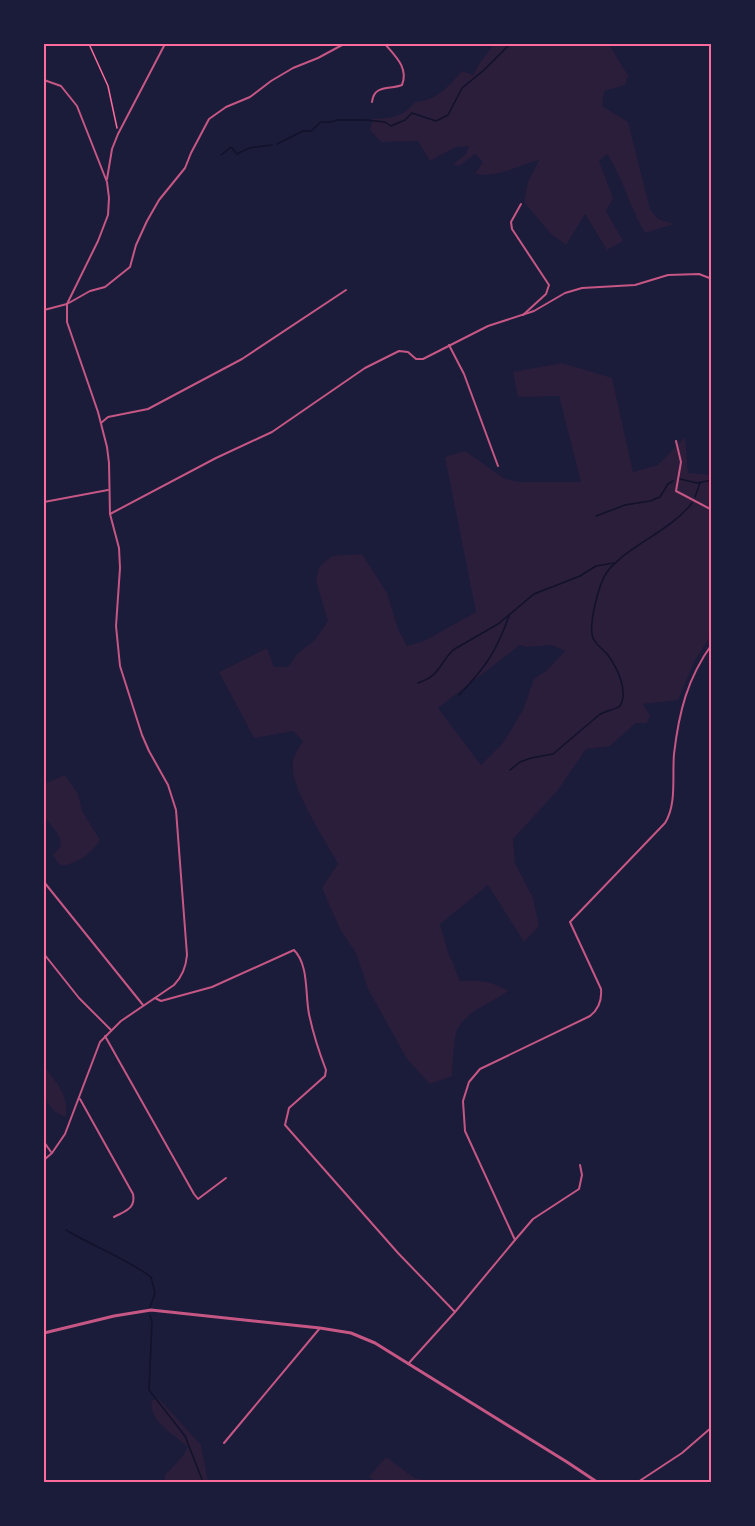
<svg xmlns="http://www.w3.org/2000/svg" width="755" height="1526" font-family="'Archivo Narrow',sans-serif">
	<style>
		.green { fill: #2a1e3b; fill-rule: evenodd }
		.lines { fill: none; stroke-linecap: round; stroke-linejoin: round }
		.stream { stroke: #12122b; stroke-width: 1.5 }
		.path { stroke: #ff6b9d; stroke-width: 1.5 }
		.minor { stroke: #c65784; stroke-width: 2 }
		.tertiary { stroke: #c65784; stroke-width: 3 }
		.neatline { fill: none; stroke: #ff6b9d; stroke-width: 2 }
	</style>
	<rect width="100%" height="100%" fill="#1b1b3a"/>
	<g class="green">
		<path d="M494,44H609L628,76L625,85L604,91L602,106L628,122L650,209L658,219L674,224L645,233C630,208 623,178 607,154L599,161L613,198L606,211L623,241L607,250L585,214L566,245L550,233L524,202L528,182L539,160C515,166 500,178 475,174L483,162L475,154L459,166L453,164L466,154L469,146L456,147L430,161L418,141L381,142L370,130L373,119C391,118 403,117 415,102C436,101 448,87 462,71L473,75L479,64Z"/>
		<path d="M562,363L612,378L633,472L658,465L685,437L688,473L711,475V635L694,662L678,700L643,704L650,716L647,723H636L610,746L586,749L558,790L513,839L515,863L533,898L539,926L524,942L488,885L440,924L448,952L460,981C478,980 493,981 508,991C492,1003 468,1010 458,1028C453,1038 453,1065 452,1076L430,1084L407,1059L368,989L356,953L340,929L322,888L338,864C326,840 289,788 293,762C293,755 300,747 303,741L293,731L254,738L219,672L267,648L274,667H288L298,653L314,641L328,621L316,581L319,567L332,556L362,554L387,593L398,629L407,646L424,641L476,612L445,457L465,451L505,479L519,482H581L559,396L518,397L513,372ZM520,645L526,647L552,645L565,651L546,671L534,679L523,710L503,743L481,765L438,708Z"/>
		<path d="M65,775L78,794L82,811L100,840C91,854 79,862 63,866L58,863L53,855C55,852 58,850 60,847C64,838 50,823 44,818V784Z"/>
		<path d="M44,1066C56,1082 69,1095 66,1117C41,1109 43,1087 44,1066Z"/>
		<path d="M159,1399L201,1445L208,1482H165V1475L183,1456L188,1447C175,1435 147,1421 152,1400Z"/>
		<polygon points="386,1457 414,1478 434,1482 377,1482 369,1477"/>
	</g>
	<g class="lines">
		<g class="stream">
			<polyline points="277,144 303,131 311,131 321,122 331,122 337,120 365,120 385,122 391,126 405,120 412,113 436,121 448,115 462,88 484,70 510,44"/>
			<polyline points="221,155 231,147 237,154 249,148 272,145"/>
			<polyline points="680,479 697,483 712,480"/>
			<polyline points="695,497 700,483"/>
			<polyline points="596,516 625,505 650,501 660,497 668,484 673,481"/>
			<path d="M418,683C440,676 439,664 453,650L498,624L534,594L580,576L596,566L614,563"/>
			<path d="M459,695C486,667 496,652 509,616"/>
			<path d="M510,770L520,762L531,758L553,754L599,715C606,710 613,711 620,706C629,691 617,668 608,655C603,649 596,645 593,638C588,625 599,583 607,572C611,566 618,561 623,556C646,538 674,526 692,503"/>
			<path d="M66,1230C94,1247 124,1257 151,1277L155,1293L150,1307"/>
			<polyline points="150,1315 152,1322 149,1390 185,1436 203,1482"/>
		</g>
		<polyline class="path" points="89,44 108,86 117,128"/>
		<g class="minor">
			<path d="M44,80L61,86L77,106L107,182L109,198L108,215L98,241L67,304V322L98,412L107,447L109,463L110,514L119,548L120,568L116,626L120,666L142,735L149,751L168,785L176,810L187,955C186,967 183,976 174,985L121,1021L100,1042L65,1134L52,1153L44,1160"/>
			<path d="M372,102C374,84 390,90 402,85C409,68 395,56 385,44"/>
			<polyline points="107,179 112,149 118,134 165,44"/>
			<polyline points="521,204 511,222 512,229 549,285 546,294 523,315"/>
			<polyline points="44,310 67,304 90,291 105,287 130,267 136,245 147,221 159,200 185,168 191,153 209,119 226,107 250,97 271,81 293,68 318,58 344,44"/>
			<polyline points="449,345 464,374 498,466"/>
			<polyline points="101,423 108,417 148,409 242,359 346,290"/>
			<polyline points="676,441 681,462 676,491 712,510"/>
			<polyline points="44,502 108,490"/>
			<polyline points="110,514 216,458 272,432 365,368 399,351 408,352 416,359 423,359 488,326 534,311 565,293 582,288 635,285 668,275 699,274 712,279"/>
			<polyline points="44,882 143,1005"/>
			<polyline points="44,954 79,998 111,1030"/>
			<path d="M155,998L161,1001L212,987L294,950C309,965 305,994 309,1014C313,1033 319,1052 326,1070L325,1076L289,1108L285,1125L398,1253L455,1312"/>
			<polyline points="105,1036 194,1194 198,1199 226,1178"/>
			<path d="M80,1099L133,1194C136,1209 125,1211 114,1217"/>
			<polyline points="44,1142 51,1152"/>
			<polyline points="515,1240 533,1219 579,1189 582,1175 580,1165"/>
			<path d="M408,1364L455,1312L515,1240L465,1131L463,1101L469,1082L480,1069L590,1016C599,1009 602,1000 601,989L570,922L665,823C677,804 672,776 674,754C679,712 687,679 712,644"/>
			<polyline points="224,1443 320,1328"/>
			<polyline points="638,1482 682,1453 712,1427"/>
		</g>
		<polyline class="tertiary" points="44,1333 114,1316 151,1310 320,1328 351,1333 375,1343 567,1462 597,1482"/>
	</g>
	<rect width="755" height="1526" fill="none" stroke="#1b1b3a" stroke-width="90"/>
	<rect x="45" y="45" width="665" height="1436" class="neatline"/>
</svg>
